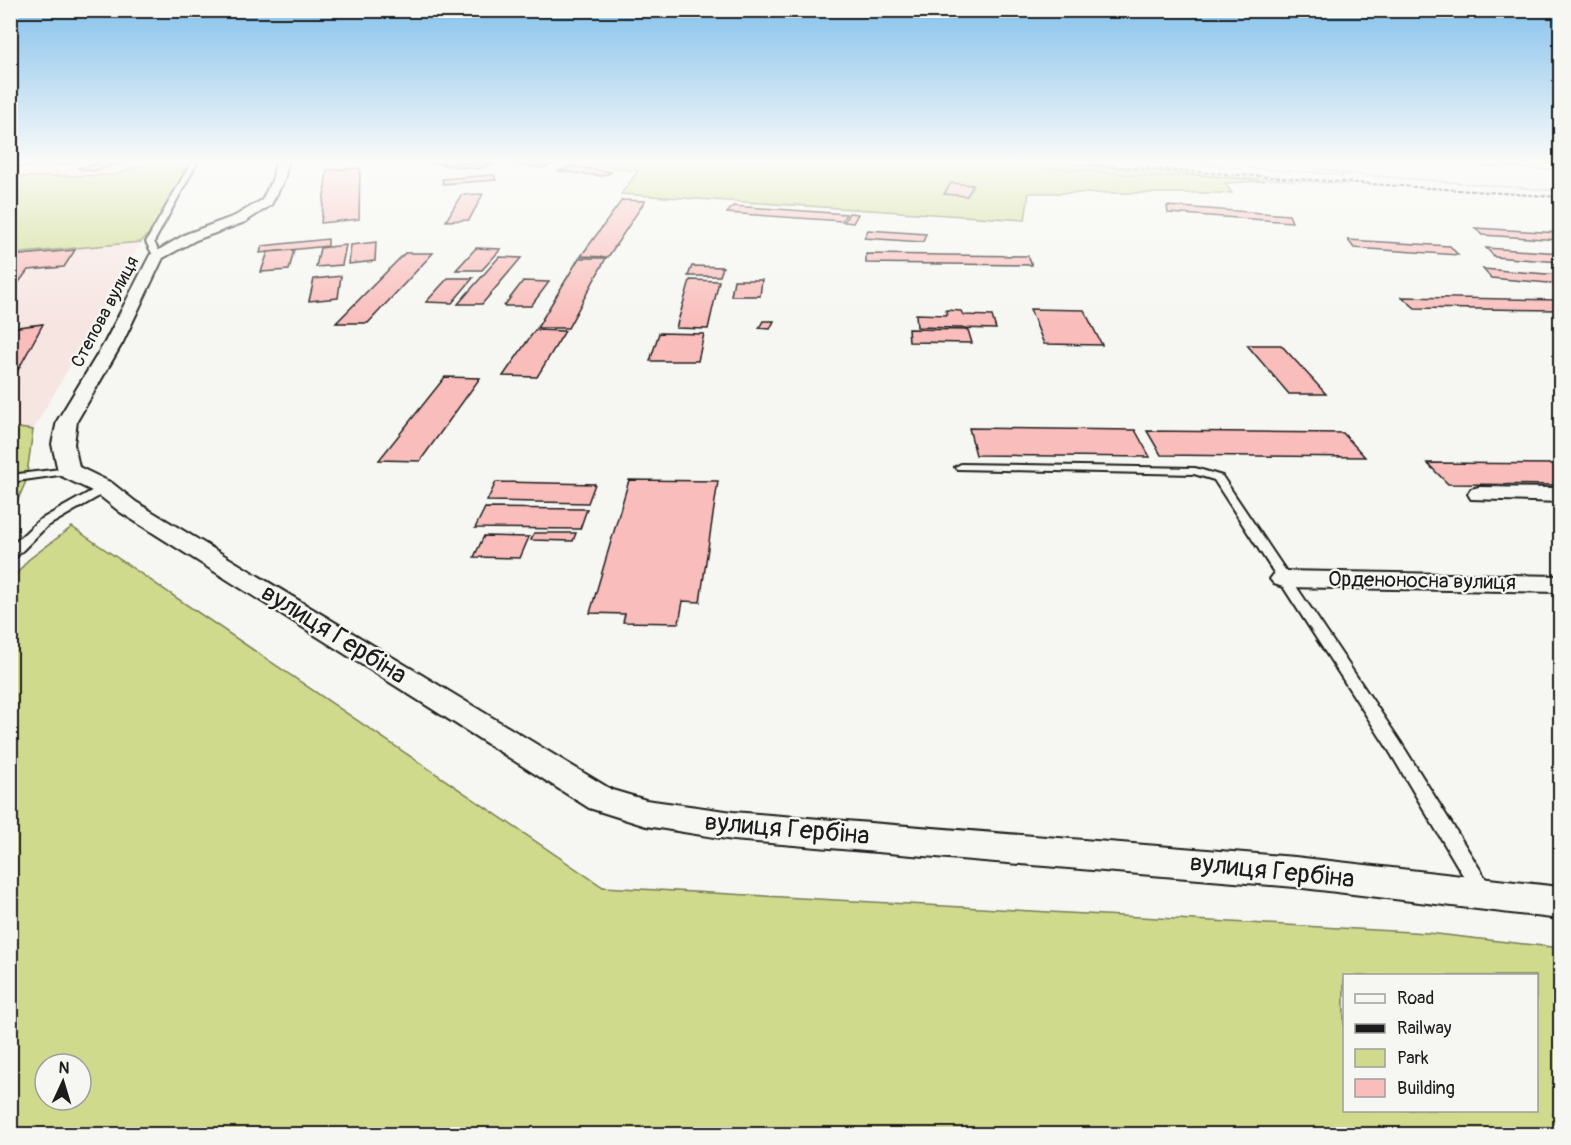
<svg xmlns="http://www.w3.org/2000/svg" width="1571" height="1145" font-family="Pangolin,sans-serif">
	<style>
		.built { fill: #f7e5e2 }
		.green { fill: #cfda8d; stroke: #767b54; stroke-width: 1.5; fill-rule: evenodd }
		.building { fill: #f9bdbb; stroke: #1c1c1c; stroke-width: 1.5 }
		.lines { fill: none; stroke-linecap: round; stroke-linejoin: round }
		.lane-casing { stroke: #1c1c1c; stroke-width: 4 }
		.street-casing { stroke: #1c1c1c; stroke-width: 4 }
		.path { stroke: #1c1c1c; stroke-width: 1.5; stroke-dasharray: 1 2; stroke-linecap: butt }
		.lane { fill: #f6f6f2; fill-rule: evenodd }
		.street { fill: #f6f6f2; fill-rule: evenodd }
		.rail { stroke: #1c1c1c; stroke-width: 2; stroke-dasharray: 4.5 2; stroke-linecap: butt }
		.labels { text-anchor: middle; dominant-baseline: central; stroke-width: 4.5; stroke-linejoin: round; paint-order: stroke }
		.far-street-label { font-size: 18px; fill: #1c1c1c; stroke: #f6f6f2 }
		.street-label { font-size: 21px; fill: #1c1c1c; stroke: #f6f6f2 }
		.near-street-label { font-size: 26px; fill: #1c1c1c; stroke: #f6f6f2 }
	</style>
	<rect width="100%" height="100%" fill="#f6f6f2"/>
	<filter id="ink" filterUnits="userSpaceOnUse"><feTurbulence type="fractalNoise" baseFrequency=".0167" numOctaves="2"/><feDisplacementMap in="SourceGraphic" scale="12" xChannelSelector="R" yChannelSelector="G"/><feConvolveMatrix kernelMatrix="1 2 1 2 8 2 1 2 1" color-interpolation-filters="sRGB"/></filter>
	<g filter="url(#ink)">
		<g class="built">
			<polygon points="10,163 148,163 114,175 11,177"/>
			<polygon points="141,242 33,430 11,427 11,254"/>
		</g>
		<g class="green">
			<polygon points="148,163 191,163 153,229 141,242 11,254 11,177 114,175"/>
			<polygon points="572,163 1070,163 1265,181 1225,183 1232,193 1029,193 1025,220 621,194 638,171"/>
			<polygon points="1427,163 1560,163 1560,170"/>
			<polygon points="11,427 33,430 26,481 11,516"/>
			<path d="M72,527L603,887L1428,933L1560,948V1134H11V581L28,560ZM1344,976H1536V1110H1344ZM45,1064H81V1100H45Z"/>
		</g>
		<g class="building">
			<polygon points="100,163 125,163 92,171 77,168"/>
			<polygon points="428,163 496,163 478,169"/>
			<polygon points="502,163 546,163 554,164 542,168"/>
			<polygon points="571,166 612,172 601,176 559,171"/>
			<polygon points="360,168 359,219 321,223 327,170"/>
			<polygon points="494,175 496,180 443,184 442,179"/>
			<polygon points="951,183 973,185 967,196 944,194"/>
			<polygon points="483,194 469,220 446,221 461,195"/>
			<polygon points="622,200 645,201 608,257 581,256"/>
			<polygon points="733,206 846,214 842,221 727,213"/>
			<polygon points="1167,206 1289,215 1292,222 1168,213"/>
			<polygon points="849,213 858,214 853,223 844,222"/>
			<polygon points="1475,228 1560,233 1560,240 1482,235"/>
			<polygon points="868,230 926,234 923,242 864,238"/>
			<polygon points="328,239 328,246 260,253 262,246"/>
			<polygon points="1348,240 1450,246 1458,255 1354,248"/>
			<polygon points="376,242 375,261 349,264 351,245"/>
			<polygon points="346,245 342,265 316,267 320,248"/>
			<polygon points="476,248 501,249 482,270 456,270"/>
			<polygon points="1486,248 1560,253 1560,262 1495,257"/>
			<polygon points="75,250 64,267 28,270 16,286 10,287 10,256"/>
			<polygon points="294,250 289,270 261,272 268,252"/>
			<polygon points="405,253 433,253 368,323 336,323"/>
			<polygon points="866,254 1028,256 1032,265 866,263"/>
			<polygon points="499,257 521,258 482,304 458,304"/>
			<polygon points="579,258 606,258 568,328 537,328"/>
			<polygon points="692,266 723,267 720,276 688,276"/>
			<polygon points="1483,269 1560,275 1560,284 1491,278"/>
			<polygon points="341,276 338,298 309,301 314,279"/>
			<polygon points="448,278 473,278 452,303 426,302"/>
			<polygon points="690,280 719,281 708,329 676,328"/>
			<polygon points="734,280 762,280 760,296 731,296"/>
			<polygon points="523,281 549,282 531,306 504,306"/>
			<polygon points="1402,297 1560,300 1560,310 1415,308"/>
			<polygon points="1030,309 1084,310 1102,345 1044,344"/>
			<polygon points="946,310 961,311 963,315 992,316 996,329 917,327 916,314 947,315"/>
			<polygon points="763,321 774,321 770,329 759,328"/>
			<polygon points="43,324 12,381 10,381 10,328"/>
			<polygon points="908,329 968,330 972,343 909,342"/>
			<polygon points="535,330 565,331 537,377 503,376"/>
			<polygon points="659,333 704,334 698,361 650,361"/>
			<polygon points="1247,345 1281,345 1326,394 1289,394"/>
			<polygon points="445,377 480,378 420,461 379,460"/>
			<polygon points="969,428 1135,430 1150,457 976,455"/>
			<polygon points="1147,431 1343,433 1365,457 1161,455"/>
			<polygon points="1427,463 1560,464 1560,485 1448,484"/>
			<polygon points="629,480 718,481 700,602 683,601 679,623 623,622 625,614 590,613"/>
			<polygon points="496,482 595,484 588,503 487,501"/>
			<polygon points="485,508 587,509 580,529 475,528"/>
			<polygon points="534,533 576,533 573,541 531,540"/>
			<polygon points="484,536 529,537 520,558 474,557"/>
		</g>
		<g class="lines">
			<defs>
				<g id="lane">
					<polygon points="10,163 71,163 10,166"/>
					<polygon points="191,163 197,163 154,242 161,255 154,257 146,242"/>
					<polygon points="961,464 1195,468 1222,476 1400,741 1491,887 1494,893 1491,899 1484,901 1477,899 1388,749 1214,480 1194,474 957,469 955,467"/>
					<polygon points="69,468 73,469 75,471 73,473 10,482 10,475"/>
					<polygon points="104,484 108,485 110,488 108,491 46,527 15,558 10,559 10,547 38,521"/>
				</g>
				<g id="street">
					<polygon points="276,163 288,163 284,180 271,205 245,222 196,240 163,258 123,342 77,421 74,444 79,467 112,483 136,502 612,790 646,800 733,812 1295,857 1560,887 1560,919 1295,887 733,840 646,826 589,808 120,512 96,493 61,476 58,471 52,444 57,421 105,342 150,255 186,234 235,216 262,200 272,180"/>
					<polygon points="1479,487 1560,488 1560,502 1471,499 1468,494 1471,489"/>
					<polygon points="1283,571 1560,576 1560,592 1283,587 1274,584 1270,579 1274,574"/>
				</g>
			</defs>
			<use href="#lane" class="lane-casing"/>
			<use href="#street" class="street-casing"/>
			<g class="path">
				<polyline points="992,163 1156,177 1198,175 1346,184 1341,175"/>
				<polyline points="1177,163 1350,175"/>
				<polyline points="1285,163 1351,174 1560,191"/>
			</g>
			<use href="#lane" class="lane"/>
			<use href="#street" class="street"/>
			<polyline class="rail" points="1068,163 1560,197"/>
		</g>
	</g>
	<linearGradient id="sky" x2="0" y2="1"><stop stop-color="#85c1ec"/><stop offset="0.5" stop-color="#fbfbf9"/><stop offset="1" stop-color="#fbfbf9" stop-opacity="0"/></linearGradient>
	<rect width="1571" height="323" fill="url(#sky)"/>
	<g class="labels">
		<g class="far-street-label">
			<text transform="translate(105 312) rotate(-62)">Степова вулиця</text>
		</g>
		<g class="street-label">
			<text transform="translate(1422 581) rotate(1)">Орденоносна вулиця</text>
		</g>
		<g class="near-street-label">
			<text transform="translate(334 634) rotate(32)">вулиця Гербіна</text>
			<text transform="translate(787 829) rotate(5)">вулиця Гербіна</text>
			<text transform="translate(1272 871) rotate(6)">вулиця Гербіна</text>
		</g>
	</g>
	<rect width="1571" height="1145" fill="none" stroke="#f6f6f2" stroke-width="36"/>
	<rect x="18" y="18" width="1535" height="1109" fill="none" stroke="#1c1c1c" stroke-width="2" filter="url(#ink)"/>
	<rect x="1343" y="974" width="195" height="138" fill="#f6f6f2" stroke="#9f9f9c" stroke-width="1.5"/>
	<rect x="1355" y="994" width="30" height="9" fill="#f6f6f2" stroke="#9f9f9c" stroke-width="1.5"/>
	<text x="1397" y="1004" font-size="18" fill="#1c1c1c">Road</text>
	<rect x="1355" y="1024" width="30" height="9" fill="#1c1c1c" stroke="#9f9f9c" stroke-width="1.5"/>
	<text x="1397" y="1034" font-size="18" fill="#1c1c1c">Railway</text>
	<rect x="1355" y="1049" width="30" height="18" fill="#cfda8d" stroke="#9f9f9c" stroke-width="1.5"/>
	<text x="1397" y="1064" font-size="18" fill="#1c1c1c">Park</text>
	<rect x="1355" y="1079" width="30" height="18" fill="#f9bdbb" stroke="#9f9f9c" stroke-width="1.5"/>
	<text x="1397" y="1094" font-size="18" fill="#1c1c1c">Building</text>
	<g transform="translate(63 1082) rotate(4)"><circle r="28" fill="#f6f6f2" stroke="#9f9f9c" stroke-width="1.5"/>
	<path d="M0-4.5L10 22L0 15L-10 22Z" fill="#1c1c1c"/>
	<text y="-9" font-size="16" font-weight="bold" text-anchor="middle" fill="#1c1c1c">N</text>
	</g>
</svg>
